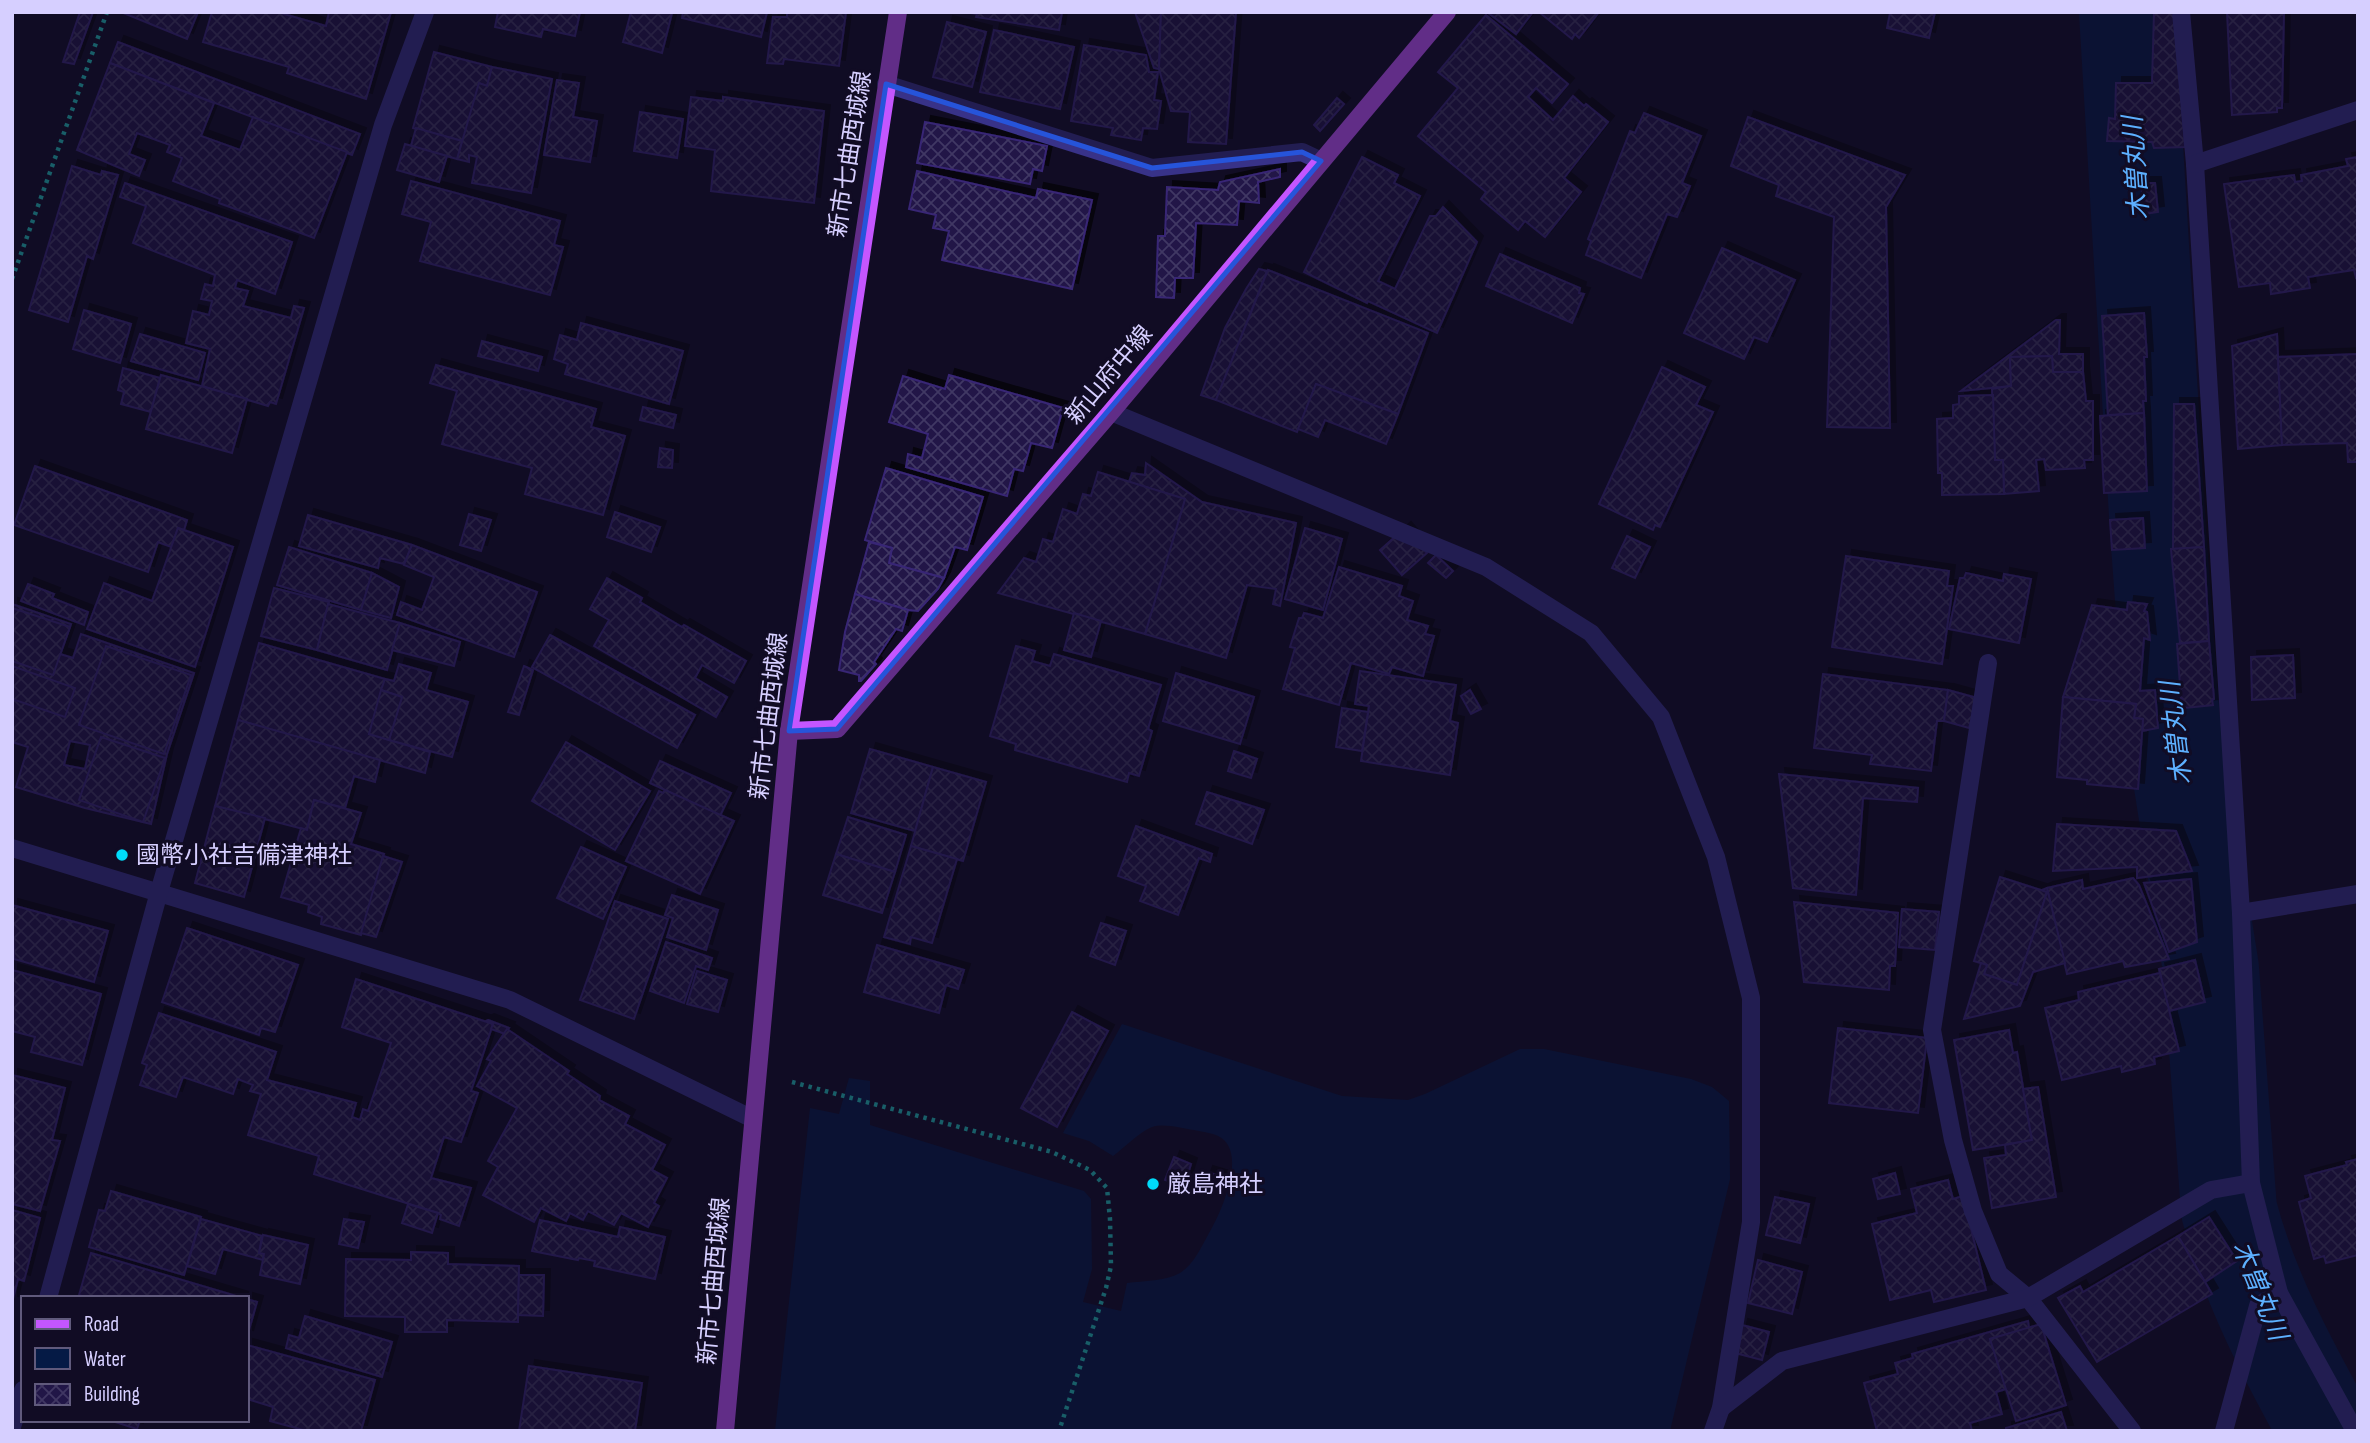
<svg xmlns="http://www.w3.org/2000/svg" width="2370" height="1443" font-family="'Sofia Sans Condensed','Noto Sans JP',sans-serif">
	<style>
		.water { fill: #051a45 }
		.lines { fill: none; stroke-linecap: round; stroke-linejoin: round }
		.river { stroke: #051a45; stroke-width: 96 }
		.building { fill: url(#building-cross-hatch); stroke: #382675; stroke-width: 2; fill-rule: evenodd; filter: url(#shadow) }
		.path { stroke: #23c0ba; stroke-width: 4.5; stroke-dasharray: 3.5 5; stroke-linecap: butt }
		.minor { stroke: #383288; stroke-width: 18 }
		.major { stroke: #c456ff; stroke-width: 18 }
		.marked { fill: none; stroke: #2654da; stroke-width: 5; stroke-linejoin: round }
		.poi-dot { fill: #00dbfa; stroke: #110c24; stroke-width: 2.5 }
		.labels { text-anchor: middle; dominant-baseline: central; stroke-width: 6; stroke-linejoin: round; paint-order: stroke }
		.street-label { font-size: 24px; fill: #d6cfff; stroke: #110c24 }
		.poi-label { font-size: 24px; fill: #d6cfff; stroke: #110c24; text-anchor: start }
		.water-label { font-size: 26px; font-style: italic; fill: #5db0ff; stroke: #110c24 }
	</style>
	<defs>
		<pattern id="building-cross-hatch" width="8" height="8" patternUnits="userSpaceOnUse" patternTransform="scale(1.75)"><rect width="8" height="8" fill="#211647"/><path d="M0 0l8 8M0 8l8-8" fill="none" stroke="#403763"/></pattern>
		<filter id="shadow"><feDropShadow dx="6" dy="-6" stdDeviation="0" flood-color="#0009"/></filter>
	</defs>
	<rect width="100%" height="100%" fill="#110c24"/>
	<path class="water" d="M1122,1024L1342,1096L1408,1100L1425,1094L1520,1049H1544L1691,1079L1712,1087L1729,1101L1730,1179L1670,1431H775L810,1108L839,1114L849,1078L870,1081V1125L1084,1191L1091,1199L1092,1269L1083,1302L1121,1311L1127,1283C1144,1281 1165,1281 1180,1273C1193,1265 1201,1248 1208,1235C1220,1215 1245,1160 1224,1140C1217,1133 1203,1132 1194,1130C1181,1128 1164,1123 1152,1127C1138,1133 1125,1147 1113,1156L1089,1141L1063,1133Z"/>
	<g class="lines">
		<path class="river" d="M2127,12L2158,531L2172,721L2211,969L2229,1210C2249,1288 2288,1360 2327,1431"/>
	</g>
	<g class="building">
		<polygon points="80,12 93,12 74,64 63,62"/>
		<polygon points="121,12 198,12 187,39"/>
		<polygon points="212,12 277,12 326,26 329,12 391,12 366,99 287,73 289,67 203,42"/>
		<polygon points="498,12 580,12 575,36 543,29 541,37 495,27"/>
		<polygon points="631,12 672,13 662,53 623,42"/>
		<polygon points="683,12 767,12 761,37 682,18"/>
		<polygon points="787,12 846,12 839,66 784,59 783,64 767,63 773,17 787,17"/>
		<polygon points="964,12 1062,12 1059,30 976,17 977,14"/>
		<polygon points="1135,12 1161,12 1159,69 1154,68"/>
		<polygon points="1161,12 1236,12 1226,144 1188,142 1190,112 1171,111 1159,69"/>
		<polygon points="1487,12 1533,12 1516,34"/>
		<polygon points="1539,12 1599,12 1579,38 1575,34 1572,39"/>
		<polygon points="1883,12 1935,12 1929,38 1887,28 1890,13"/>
		<polygon points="2154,12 2175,12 2185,147 2154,148 2152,142 2107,141 2109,118 2115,119 2116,83 2152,83"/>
		<polygon points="2227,12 2284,12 2282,108 2277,108 2277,112 2232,115"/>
		<polygon points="1486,15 1568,84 1552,103 1536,88 1528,97 1553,120 1573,96 1584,106 1586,104 1608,122 1564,178 1581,192 1545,237 1525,221 1518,230 1481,199 1486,192 1418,136 1458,88 1438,72"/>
		<polygon points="947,22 986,32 972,87 933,77"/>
		<polygon points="994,30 1074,47 1060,109 980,92"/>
		<polygon points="118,42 360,134 352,155 110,63"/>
		<polygon points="1084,45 1146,55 1149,72 1158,72 1154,100 1161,101 1157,129 1143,128 1141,140 1111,135 1113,128 1071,121"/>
		<polygon points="434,52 492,67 487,86 479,83 463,141 413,128"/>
		<polygon points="110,63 214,103 201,136 240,150 253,117 347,152 314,238 219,203 220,199 173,181 182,158 167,152 170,145 137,133 129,154 145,160 139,176 77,150"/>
		<polygon points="492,67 552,79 531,193 472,183 477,157 469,155 469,162 457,159 479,83 487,86"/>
		<polygon points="557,80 579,83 573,117 597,121 590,162 544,155"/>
		<polygon points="691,97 723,101 723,97 824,111 814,203 711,191 715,150 685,146"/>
		<polygon points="1337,98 1344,104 1320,131 1314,125"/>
		<polygon points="640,112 683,119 677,158 634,151"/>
		<polygon points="1644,113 1701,136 1682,183 1690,186 1677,217 1667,214 1641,278 1586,255 1591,241 1588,239 1630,131 1635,133"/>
		<polygon points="1748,117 1905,175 1886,207 1890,428 1827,427 1834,217 1776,196 1779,185 1731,166"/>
		<polygon points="925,122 1047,146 1042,171 1033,169 1030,184 917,163"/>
		<polygon points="416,128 462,141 457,159 411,146"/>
		<polygon points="405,144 447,156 439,182 397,170"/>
		<polygon points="1362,157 1398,175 1394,183 1420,196 1378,281 1395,289 1430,216 1436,216 1443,207 1477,242 1437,333 1368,301 1367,303 1304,272"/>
		<polygon points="2358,157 2358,277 2356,278 2354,270 2308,277 2310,288 2271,294 2270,283 2239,287 2224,184 2294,175 2295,182 2302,181 2301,175 2348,166 2346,159"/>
		<polygon points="72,166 101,175 102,171 118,175 93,259 87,256 68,322 29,310"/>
		<polygon points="1280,169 1280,177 1258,182 1259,203 1239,201 1237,225 1196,223 1193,278 1175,278 1174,298 1156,297 1158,236 1165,236 1167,187 1218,190 1220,182"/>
		<polygon points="917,171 1036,198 1038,189 1092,200 1072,289 942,260 949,231 933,228 936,215 909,209"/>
		<polygon points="411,181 560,221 554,245 563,247 550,295 420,261 431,222 402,214"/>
		<polygon points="125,183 292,242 275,294 237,280 235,288 248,291 243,306 291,318 294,306 304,308 276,404 270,402 268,406 202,386 210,349 186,343 193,311 209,315 212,301 201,299 205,284 213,286 215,275 133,243 146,206 120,197"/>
		<polygon points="2141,183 2155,183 2158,212 2144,214"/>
		<polygon points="1722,248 1795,280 1767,342 1754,337 1744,359 1684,333"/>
		<polygon points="1500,254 1580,288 1579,293 1584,294 1572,323 1486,286"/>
		<polygon points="1259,269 1267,271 1216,400 1201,395 1225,328 1246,289"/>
		<polygon points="1268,270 1428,333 1398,414 1316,384 1297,432 1216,400"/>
		<polygon points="84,310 131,324 120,363 73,349"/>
		<polygon points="2144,313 2147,357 2144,357 2146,401 2143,401 2144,413 2108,415 2102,316"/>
		<polygon points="2056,320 2060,320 2059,354 2083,354 2083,372 2053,372 2052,356 2010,357 2011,386 1961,391"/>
		<polygon points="581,323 683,351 669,404 565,374 568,364 554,359 560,335 577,340"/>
		<polygon points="140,334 205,353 198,380 131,361"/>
		<polygon points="2277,334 2282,445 2238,449 2232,346"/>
		<polygon points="482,341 542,357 538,371 478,356"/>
		<polygon points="2358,354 2358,462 2348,462 2347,443 2282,445 2278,357"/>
		<polygon points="2052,356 2053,372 2083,372 2086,401 2093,401 2093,460 2084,460 2085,468 2046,470 2044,459 2036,460 2039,491 2004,494 2003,460 1995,460 1992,389 2011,386 2010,357"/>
		<polygon points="436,365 596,409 591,427 625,436 603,515 525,494 532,468 442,444 457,391 430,383"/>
		<polygon points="1662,367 1705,387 1696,405 1713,412 1660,527 1655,525 1653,530 1599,504"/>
		<polygon points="123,368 160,378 151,412 121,404 124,392 118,390"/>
		<polygon points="161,375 247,399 232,453 146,429"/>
		<polygon points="949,375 1063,408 1052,448 1031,443 1023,471 1014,469 1007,496 906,467 908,454 922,458 928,434 889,422 903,376 945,389"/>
		<polygon points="1316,384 1398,414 1386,444 1325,420 1318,437 1298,429"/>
		<polygon points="1993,395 1995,460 2003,460 2004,494 1942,495 1942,473 1938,473 1937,419 1953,418 1953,405 1959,404 1959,396"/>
		<polygon points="2174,404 2194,404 2204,547 2173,549"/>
		<polygon points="643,407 676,415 673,428 640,420"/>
		<polygon points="2144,413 2147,491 2104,493 2100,416"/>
		<polygon points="660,448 673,450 672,468 658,467"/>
		<polygon points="1146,463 1202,502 1296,523 1280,606 1273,604 1276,589 1247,585 1226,658 1145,634 1185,499 1129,482 1132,473 1145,475"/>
		<polygon points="35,466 187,520 184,530 178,528 171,547 158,542 148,572 14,525"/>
		<polygon points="886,468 983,497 967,550 955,547 944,578 889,563 892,548 865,540"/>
		<polygon points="1098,472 1185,499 1145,634 998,593 1024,558 1036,562 1043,539 1053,542 1063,509 1077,514 1083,494 1091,496"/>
		<polygon points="615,512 660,527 651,552 607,537"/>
		<polygon points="469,514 491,520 481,551 460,545"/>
		<polygon points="308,515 412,545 404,564 380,558 378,568 299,546"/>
		<polygon points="2143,518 2145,548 2112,550 2110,520"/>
		<polygon points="178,528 233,547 195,667 87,629 104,583 152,601"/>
		<polygon points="1305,528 1342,539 1323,610 1285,599"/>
		<polygon points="1405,528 1427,553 1402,575 1380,550"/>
		<polygon points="1627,536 1650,547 1635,578 1612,568"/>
		<polygon points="869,542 892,548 889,563 944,578 938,589 918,611 908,610 855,594"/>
		<polygon points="412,545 537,592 514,657 397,615 401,602 422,610 434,577 404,565"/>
		<polygon points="289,547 372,573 361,610 277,585"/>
		<polygon points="2204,547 2209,641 2180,643 2171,549"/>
		<polygon points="1436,555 1453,571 1446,578 1428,563"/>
		<polygon points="1846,556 1949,571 1947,586 1953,586 1942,664 1832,647"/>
		<polygon points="1339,567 1402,586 1399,596 1413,601 1407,620 1428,626 1425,634 1434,636 1423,676 1392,667 1389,674 1351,663 1339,705 1283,689 1295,648 1290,647 1299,618 1302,618 1304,613 1323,618"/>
		<polygon points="372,573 399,587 391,618 361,610"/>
		<polygon points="1966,573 2003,581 2004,574 2031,579 2019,643 1949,629 1960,578 1964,578"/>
		<polygon points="607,578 642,598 640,602 682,627 684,625 746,661 734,683 702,665 695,678 727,697 716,717 594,646 609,620 590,609"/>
		<polygon points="28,584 54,594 52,598 88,612 84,625 21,601"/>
		<polygon points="274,588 329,602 317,650 261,636"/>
		<polygon points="855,594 908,610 902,631 896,629 874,662 876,664 861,681 859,681 859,675 839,670 845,632"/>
		<polygon points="2128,602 2147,604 2144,611 2147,612 2150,640 2144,638 2140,691 2155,690 2158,728 2142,731 2143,719 2134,718 2136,704 2063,697 2092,605 2127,610"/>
		<path d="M12,604L71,624L60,654L73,658L81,634L194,673L167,754L151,824L85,808L16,787L28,747L12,742ZM70,741L90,745L85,769L64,765Z"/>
		<polygon points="328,604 400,623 387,670 317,650"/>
		<polygon points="12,608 70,627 53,675 12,661"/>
		<polygon points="1074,613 1101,621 1091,657 1064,650"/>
		<polygon points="400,623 460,642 454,666 392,650"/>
		<polygon points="550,635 695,715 677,748 532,667"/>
		<polygon points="2209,641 2214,699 2212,700 2213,705 2185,708 2183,699 2181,699 2177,644"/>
		<polygon points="259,643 385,679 369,734 430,752 425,773 238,720"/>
		<polygon points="106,646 191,675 164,754 79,725"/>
		<polygon points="1016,646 1035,651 1032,661 1050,666 1054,654 1161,685 1148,729 1152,731 1139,776 1129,773 1127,782 1015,750 1016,744 990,736"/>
		<polygon points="2293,655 2295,698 2252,700 2251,657"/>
		<polygon points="399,664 431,673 426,690 468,702 452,757 389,740 402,697 381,690 385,679 394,681"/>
		<polygon points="12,666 75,688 65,717 12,699"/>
		<polygon points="524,666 533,670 519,715 508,712"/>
		<polygon points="1360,671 1456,685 1450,721 1458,723 1450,775 1361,761 1369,706 1355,704"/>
		<polygon points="1176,673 1254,697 1240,744 1163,721"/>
		<polygon points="1823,674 1948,690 1944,721 1937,721 1931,771 1870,764 1872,755 1814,748"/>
		<polygon points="381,690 402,697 389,740 369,734"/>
		<polygon points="1470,690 1481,709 1471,714 1461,696"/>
		<polygon points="1948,690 1977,698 1969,728 1944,721"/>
		<polygon points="2063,697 2136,704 2134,718 2143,719 2138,789 2087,784 2087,780 2057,777"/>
		<polygon points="1342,708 1368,712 1362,751 1336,747"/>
		<polygon points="238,720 380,760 375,782 354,776 345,808 314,800 307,830 215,806"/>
		<polygon points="101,737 165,758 143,822 79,800"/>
		<polygon points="566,742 650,791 615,850 532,801"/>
		<polygon points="870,749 933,767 915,831 851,813"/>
		<polygon points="1234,751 1257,759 1251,778 1228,771"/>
		<polygon points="660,761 731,793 720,816 650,783"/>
		<polygon points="933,767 986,782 963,861 911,846"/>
		<polygon points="1779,774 1918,788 1917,802 1863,798 1856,895 1793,888"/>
		<polygon points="665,790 734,821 700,894 626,861 659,791 663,793"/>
		<polygon points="1207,792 1264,810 1252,844 1196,824"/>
		<polygon points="314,800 361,813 351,844 384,854 361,935 321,924 322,917 308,912 309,905 281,897 301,828 307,830"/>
		<polygon points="215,806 265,818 244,897 195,883"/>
		<polygon points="848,817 906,835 895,872 836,854"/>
		<polygon points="2057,824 2176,831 2192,871 2137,878 2137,867 2053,871"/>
		<polygon points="1136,826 1212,854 1210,862 1199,858 1178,915 1140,901 1146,886 1118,876"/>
		<polygon points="911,846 957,859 932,943 911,937 910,944 884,937"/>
		<polygon points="581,847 626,867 603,919 557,898"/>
		<polygon points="836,854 895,872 882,913 823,895"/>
		<polygon points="383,856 402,862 376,937 361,933"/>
		<polygon points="2000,877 2047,892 2017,985 1984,974 1987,965 1974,961"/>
		<polygon points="2133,878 2139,885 2169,959 2125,967 2123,961 2067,974 2047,888 2082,880 2083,889"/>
		<polygon points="2191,879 2197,942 2169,952 2144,883"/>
		<polygon points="2047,888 2065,963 2033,972 2020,1006 1964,1019 1981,963 1987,965 1984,974 2017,985 2047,892 2042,890"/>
		<polygon points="672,895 718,910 706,950 667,937 673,918 665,915"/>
		<polygon points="615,901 668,919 634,1019 580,1000"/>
		<polygon points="1794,902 1898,913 1895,966 1890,966 1889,990 1804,982"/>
		<polygon points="12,905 108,931 94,982 14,959"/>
		<polygon points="1902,909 1939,912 1935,950 1899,947"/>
		<polygon points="1101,923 1126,931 1115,965 1090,956"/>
		<polygon points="187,928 298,965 275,1032 261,1028 259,1035 162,1002"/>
		<polygon points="666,942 712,958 708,970 696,966 684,1003 650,991"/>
		<polygon points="877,945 964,970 958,989 946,985 939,1013 864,992"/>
		<polygon points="2195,960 2205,1002 2169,1011 2159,969"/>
		<polygon points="12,970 101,994 82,1065 31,1052 35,1037 12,1031"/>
		<polygon points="697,971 727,980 718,1012 687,1004"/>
		<polygon points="2160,973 2179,1051 2154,1057 2155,1064 2122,1072 2121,1066 2062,1080 2045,1008 2079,1000 2078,992"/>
		<polygon points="356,979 493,1024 471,1091 478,1093 461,1142 444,1137 431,1178 471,1188 459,1226 440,1219 441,1215 438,1213 314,1174 319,1156 248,1135 261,1094 250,1091 253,1085 238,1079 233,1094 183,1077 176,1097 140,1085 147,1065 142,1063 159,1013 276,1052 267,1080 356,1103 352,1117 360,1120 363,1109 368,1111 391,1043 342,1027"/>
		<polygon points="1072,1012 1108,1031 1057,1127 1021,1108"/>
		<polygon points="488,1020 509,1028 505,1034 491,1029 493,1024 486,1021"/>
		<polygon points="1838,1028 1927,1038 1918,1113 1829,1103"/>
		<polygon points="507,1029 569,1071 567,1074 600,1096 599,1100 629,1116 625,1124 665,1145 652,1170 667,1178 654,1203 659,1206 648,1227 621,1213 614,1225 588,1211 583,1220 570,1213 566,1221 541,1208 534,1222 483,1195 498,1167 488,1161 517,1108 477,1086 491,1061 487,1059"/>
		<polygon points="2009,1030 2013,1053 2017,1052 2032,1140 1973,1150 1954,1040"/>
		<polygon points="12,1075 65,1088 52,1140 60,1141 40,1211 12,1204"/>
		<polygon points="2038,1087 2056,1197 1992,1208 1984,1158 2006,1155 2005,1145 2032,1140 2023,1089"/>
		<polygon points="1174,1157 1191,1164 1184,1187 1165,1180"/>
		<polygon points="2358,1159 2358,1255 2326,1263 2324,1256 2314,1259 2299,1202 2311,1198 2305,1176 2347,1165 2346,1162"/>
		<polygon points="1207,1172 1223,1177 1218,1190 1202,1185"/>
		<polygon points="1895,1173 1900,1194 1878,1199 1873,1179"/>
		<polygon points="1948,1180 1953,1199 1963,1196 1986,1290 1934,1302 1931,1290 1890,1300 1872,1224 1917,1213 1911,1189"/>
		<polygon points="111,1191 201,1217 184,1275 89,1247 99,1210 105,1211"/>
		<polygon points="1775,1197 1809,1204 1800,1243 1766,1235"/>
		<polygon points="408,1204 438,1213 432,1233 402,1223"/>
		<polygon points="12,1210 40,1218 24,1281 18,1279 12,1303"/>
		<polygon points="2209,1217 2237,1261 2205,1282 2178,1236"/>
		<polygon points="201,1219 262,1236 259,1253 264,1254 263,1260 223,1249 215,1274 187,1266"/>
		<polygon points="344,1219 364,1222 358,1248 339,1244"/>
		<polygon points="540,1220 618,1237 620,1227 665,1237 655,1279 594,1266 595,1261 579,1258 578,1260 532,1251"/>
		<polygon points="263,1235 308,1245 300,1284 260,1275 264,1254 259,1253"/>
		<polygon points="2178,1236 2212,1294 2097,1362 2058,1298 2080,1286 2083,1292"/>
		<polygon points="411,1252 448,1253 448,1264 519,1266 518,1322 447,1320 447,1332 405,1332 405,1317 345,1316 346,1259 411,1260"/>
		<polygon points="91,1253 243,1298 88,1298 79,1295"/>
		<polygon points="1758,1260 1802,1272 1792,1314 1748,1303"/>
		<polygon points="519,1275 544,1275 543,1316 518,1315"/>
		<polygon points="247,1299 257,1302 247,1337"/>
		<polygon points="305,1316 392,1342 382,1377 286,1348 289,1335 299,1338"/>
		<polygon points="2028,1321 2029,1328 1990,1339 2006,1389 1996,1392 2002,1414 1970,1423 1972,1431 1877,1431 1864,1383 1898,1374 1895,1363 1913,1358 1912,1354"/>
		<polygon points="2041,1324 2066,1405 2016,1421 1990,1339"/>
		<polygon points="1742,1325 1769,1332 1762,1360 1735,1353"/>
		<polygon points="247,1345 375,1380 361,1431 307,1431 270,1421 273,1407 247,1399"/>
		<polygon points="529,1366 642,1383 635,1431 519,1431"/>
		<polygon points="2061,1412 2067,1431 2006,1431 2006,1428"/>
		<polygon points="109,1420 140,1420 137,1429"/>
	</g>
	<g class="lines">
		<g class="path">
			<polyline points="12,279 107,12"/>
			<polyline points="792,1082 1052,1152 1090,1170 1107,1188 1110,1219 1111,1266 1106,1288 1059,1431"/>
		</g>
		<g class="minor">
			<polyline points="2181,12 2195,164 2241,913 2251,1183 2279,1293 2355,1431"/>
			<polyline points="886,84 1152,168 1302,152 1321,161"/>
			<polyline points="2195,164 2358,110"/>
			<polyline points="1111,412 1486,567 1591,633 1661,717 1716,857 1751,998 1751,1222 1721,1408 1713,1431"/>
			<polyline points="1988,663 1932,1030 1953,1140 1973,1211 1999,1274 2028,1298 2132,1431"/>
			<polyline points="12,848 510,1000 753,1119"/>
			<polyline points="2241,913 2358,894"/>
			<polyline points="48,1298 159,892 383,125 425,12"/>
			<polyline points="1721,1408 1782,1361 2028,1298 2211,1190 2251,1183"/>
			<polyline points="12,1427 23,1390"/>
			<polyline points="2224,1431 2258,1306 2279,1293"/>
		</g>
		<g class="major">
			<polyline points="789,731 837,729 1111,412 1447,12"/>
			<polyline points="725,1431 789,731 898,12"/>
		</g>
	</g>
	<path d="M0 0H2370V1443H0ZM886,84L1152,168L1302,152L1321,161L837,729L789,731Z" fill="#110c24" fill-opacity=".55" fill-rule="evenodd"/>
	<path class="marked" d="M886,84L1152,168L1302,152L1321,161L837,729L789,731Z"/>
	<g class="poi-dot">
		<circle cx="122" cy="855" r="7"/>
		<circle cx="1153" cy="1184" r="7"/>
	</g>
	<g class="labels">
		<g class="street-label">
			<text transform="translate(850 154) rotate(-81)">新市七曲西城線</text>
			<text transform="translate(1109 375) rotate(-50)">新山府中線</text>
			<text transform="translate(769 716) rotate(-83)">新市七曲西城線</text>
			<text transform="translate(714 1281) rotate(-85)">新市七曲西城線</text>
		</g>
		<g class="poi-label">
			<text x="136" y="855">國幣小社吉備津神社</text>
			<text x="1167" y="1184">厳島神社</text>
		</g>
		<g class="water-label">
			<text transform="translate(2137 168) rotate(-94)">木曽丸川</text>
			<text transform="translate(2177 733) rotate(-97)">木曽丸川</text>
			<text transform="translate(2259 1291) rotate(68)">木曽丸川</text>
		</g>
	</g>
	<rect width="2370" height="1443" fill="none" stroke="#d6cfff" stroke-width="28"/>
	<rect x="21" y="1296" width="228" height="126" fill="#110c24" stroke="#605a7c" stroke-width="2"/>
	<rect x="35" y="1319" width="35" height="10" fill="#c456ff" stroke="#605a7c" stroke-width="2"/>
	<text x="84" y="1331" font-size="21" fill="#d6cfff">Road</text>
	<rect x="35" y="1348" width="35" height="21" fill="#051a45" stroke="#605a7c" stroke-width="2"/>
	<text x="84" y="1366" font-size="21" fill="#d6cfff">Water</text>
	<rect x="35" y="1384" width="35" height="21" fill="url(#building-cross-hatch)" stroke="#605a7c" stroke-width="2"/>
	<text x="84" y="1401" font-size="21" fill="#d6cfff">Building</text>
</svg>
